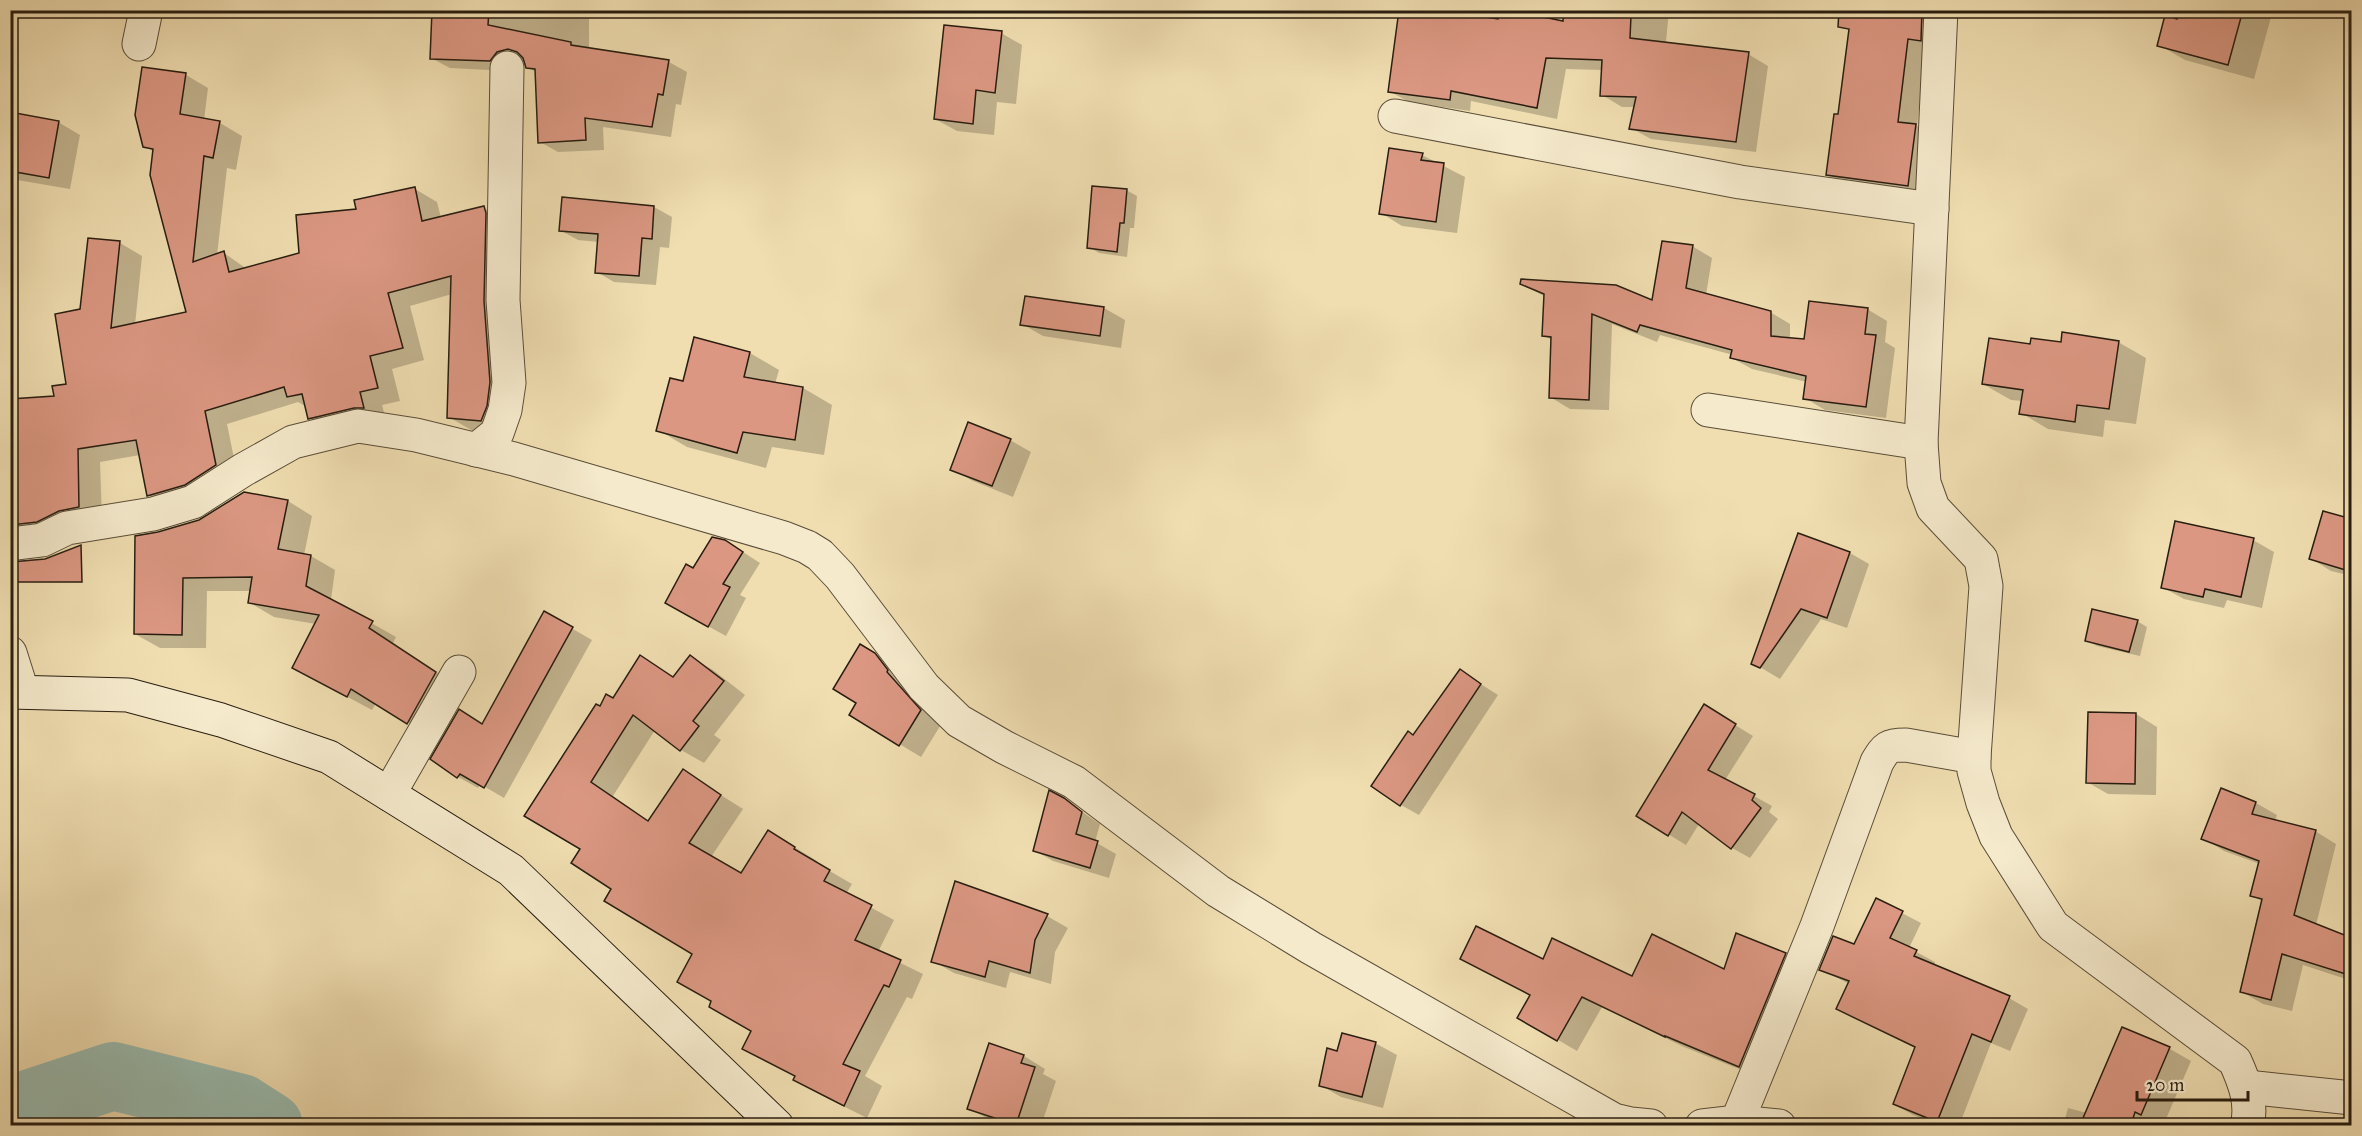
<svg xmlns="http://www.w3.org/2000/svg" width="2362" height="1136" font-family="'IM FELL Great Primer',serif">
	<style>
		.shadow { fill: #0003 }
		.lines { fill: none; stroke-linecap: round; stroke-linejoin: round }
		.river { stroke: #9abcb0; stroke-width: 68 }
		.building { fill: #db9782; stroke: #281d10; stroke-width: 1.5 }
		.street-casing { stroke: #5a4d38; stroke-width: 35 }
		.secondary-casing { stroke: #281d10; stroke-width: 35 }
		.street { stroke: #f5eacc; stroke-width: 33 }
		.secondary { stroke: #f5eacc; stroke-width: 33 }
	</style>
	<rect width="100%" height="100%" fill="#f0deb1"/>
	<filter id="stains"><feTurbulence type="fractalNoise" baseFrequency=".00333" numOctaves="4"/><feColorMatrix values="0 0 0 0 .2 0 0 0 0 .09 0 0 0 0 .02 0 0 0 .5 -.17"/></filter>
	<radialGradient id="worn" r=".72"><stop offset=".6" stop-color="#630" stop-opacity="0"/><stop offset="1" stop-color="#630" stop-opacity=".3"/></radialGradient>
	<g class="shadow">
		<polygon points="433,10 589,10 589,49 669,62 687,72 681,105 676,104 671,137 603,127 604,150 558,152 540,142 536,72 527,67 525,60 517,61 509,71 450,68 431,58"/>
		<polygon points="1605,10 1669,10 1666,42 1748,54 1768,66 1756,152 1651,139 1631,128 1636,107 1622,107 1602,95 1603,70 1566,69 1557,119 1471,101 1470,111 1409,102 1389,91 1499,20 1564,22 1604,17"/>
		<polygon points="1853,10 1930,10 1917,126 1934,136 1926,196 1846,185 1827,174 1839,116"/>
		<polygon points="2168,10 2273,10 2254,79 2185,60 2159,45"/>
		<polygon points="1001,33 1022,45 1016,104 997,102 994,135 957,131 935,119"/>
		<polygon points="186,75 208,88 204,120 220,123 242,136 236,170 227,168 217,255 224,253 247,269 301,255 358,211 415,189 437,202 441,218 484,208 506,221 504,433 471,430 449,417 452,294 410,306 424,360 392,369 400,401 382,405 386,420 332,431 309,418 307,407 298,402 227,424 238,478 171,508 148,495 140,455 100,462 102,519 10,542 10,476 15,476 55,398 68,385 82,311 120,243 142,256 135,325 188,313 154,152 144,146"/>
		<polygon points="10,114 58,122 80,135 70,189 17,180 10,176"/>
		<polygon points="1422,155 1465,177 1457,233 1402,226 1381,213"/>
		<polygon points="1126,190 1137,196 1134,228 1130,228 1127,257 1099,253 1089,247"/>
		<polygon points="563,199 654,207 672,217 669,248 660,247 656,285 614,282 597,272 599,242 578,240 560,230"/>
		<polygon points="1692,246 1712,258 1706,295 1770,312 1790,324 1790,339 1805,341 1867,309 1887,321 1885,342 1895,348 1886,418 1825,410 1805,398 1807,382 1752,369 1732,358 1733,355 1660,335 1657,342 1612,324 1609,410 1570,409 1550,397 1552,340 1543,335 1546,297 1521,284 1654,302"/>
		<polygon points="1104,308 1125,320 1121,348 1043,336 1022,324"/>
		<polygon points="695,338 750,353 779,370 775,384 803,388 832,405 824,455 772,447 766,468 687,447 658,430 684,383"/>
		<polygon points="2118,342 2146,358 2136,424 2105,420 2103,437 2048,429 2021,413 2023,401 2011,400 1983,384 2031,346"/>
		<polygon points="1010,440 1031,452 1013,497 973,481 952,469"/>
		<polygon points="288,501 312,516 304,555 311,556 335,570 331,600 396,637 393,643 460,688 433,737 376,703 372,710 318,681 316,624 274,617 250,603 252,591 207,591 206,648 160,648 135,634 136,537"/>
		<polygon points="2352,521 2352,576 2331,571 2310,558"/>
		<polygon points="1799,535 1850,553 1869,564 1847,628 1821,619 1780,679 1753,663"/>
		<polygon points="2253,540 2274,552 2262,608 2227,600 2224,608 2184,599 2162,587"/>
		<polygon points="743,552 760,563 740,595 746,598 726,636 684,613 693,570"/>
		<polygon points="545,613 592,640 504,798 480,784 478,788 458,777 460,711 484,725"/>
		<polygon points="2137,621 2147,627 2140,656 2097,646 2086,640"/>
		<polygon points="861,646 882,658 942,723 921,757 851,715 858,703"/>
		<polygon points="641,657 675,678 690,657 713,670 745,695 714,735 721,740 704,763 681,750 655,730 613,796 649,821 683,771 743,809 711,857 742,875 791,845 817,861 816,863 852,884 846,894 894,920 878,952 923,974 912,999 907,997 865,1076 882,1086 867,1118 817,1093 795,1080 796,1077 744,1048 753,1030 713,1001 694,953 613,889 583,849 527,816 600,708 613,700"/>
		<polygon points="1460,671 1498,695 1419,815 1401,805"/>
		<polygon points="2136,714 2157,727 2156,795 2108,794 2087,782"/>
		<polygon points="1722,717 1753,736 1725,780 1772,806 1769,812 1778,819 1750,858 1732,848 1699,824 1686,845 1668,834"/>
		<polygon points="2222,790 2256,803 2277,815 2275,821 2315,831 2336,844 2316,925 2352,939 2352,981 2303,965 2292,1011 2263,1004 2242,992 2263,902 2252,895 2260,864 2224,851 2203,838"/>
		<polygon points="1063,799 1100,824 1095,842 1116,854 1109,878 1053,861 1034,850"/>
		<polygon points="1877,900 1921,923 1909,948 1935,962 1934,966 2009,998 2028,1009 2010,1051 1991,1043 1959,1126 1941,1126 1913,1115 1894,1104 1916,1048 1838,1009 1849,984 1821,969 1854,946"/>
		<polygon points="1047,916 1068,928 1055,952 1051,984 1010,972 1006,988 954,973 933,961"/>
		<polygon points="1785,955 1804,966 1759,1077 1684,1047 1602,1007 1577,1051 1519,1017 1532,996 1461,959 1543,961 1633,978 1725,971"/>
		<polygon points="2123,1029 2170,1049 2191,1061 2163,1126 2156,1123 2156,1126 2063,1126 2068,1108 2087,1113"/>
		<polygon points="1375,1043 1397,1055 1383,1108 1341,1097 1320,1085 1338,1053"/>
		<polygon points="990,1045 1024,1056 1045,1069 1043,1074 1056,1081 1041,1126 1005,1126 990,1120 969,1108"/>
	</g>
	<g class="lines">
		<polyline class="river" points="10,1110 113,1076 241,1108 269,1126"/>
	</g>
	<g class="building">
		<polygon points="432,10 489,10 488,25 571,42 571,45 669,60 663,95 658,94 652,127 585,118 586,140 538,143 535,69 526,68 523,58 517,52 508,49 497,52 490,61 430,59"/>
		<polygon points="1399,10 1440,10 1498,19 1499,10 1510,10 1563,21 1563,14 1631,16 1630,38 1749,52 1736,142 1629,129 1636,97 1600,96 1602,60 1546,58 1537,108 1451,91 1450,100 1388,92"/>
		<polygon points="1839,10 1922,10 1921,41 1908,39 1898,122 1916,124 1908,186 1826,175 1834,114 1838,114 1849,29 1838,27"/>
		<polygon points="2179,10 2243,10 2228,65 2157,46 2165,15 2177,19"/>
		<polygon points="944,25 1002,31 995,93 976,90 973,124 934,119"/>
		<polygon points="142,67 186,73 180,114 220,121 213,158 204,156 193,262 224,251 229,272 299,253 296,215 356,209 354,200 415,187 422,221 484,206 486,213 484,301 490,382 487,406 481,421 447,418 451,276 388,293 403,348 370,356 378,388 360,392 364,408 354,408 308,419 302,394 287,397 284,387 205,411 216,465 185,485 147,496 136,440 78,449 79,507 59,511 37,522 11,525 10,399 54,396 52,386 66,384 55,314 80,309 88,238 120,241 111,328 186,312 150,175 153,149 143,147 135,115"/>
		<polygon points="10,112 59,121 49,178 10,171"/>
		<polygon points="1389,148 1423,153 1421,160 1444,163 1436,222 1379,214"/>
		<polygon points="1092,186 1127,189 1124,223 1120,223 1117,252 1087,248"/>
		<polygon points="562,197 654,206 652,239 642,238 639,276 595,273 598,234 559,231"/>
		<polygon points="1662,241 1693,245 1686,288 1771,311 1771,336 1804,339 1809,301 1868,308 1865,334 1876,335 1866,407 1803,399 1806,376 1730,358 1732,350 1640,325 1637,332 1592,314 1589,400 1549,398 1551,337 1542,336 1544,294 1520,284 1521,279 1616,285 1652,300"/>
		<polygon points="1025,296 1104,307 1100,336 1020,325"/>
		<polygon points="2062,332 2119,341 2109,409 2077,405 2075,422 2019,414 2023,390 1982,384 1989,338 2030,344 2031,338 2061,342"/>
		<polygon points="694,337 750,352 744,377 803,387 795,440 743,432 737,453 656,431 670,378 683,381"/>
		<polygon points="968,422 1011,439 992,486 950,470"/>
		<polygon points="244,492 288,500 278,549 311,555 306,586 373,621 369,628 436,672 407,724 351,689 347,697 292,668 319,615 248,603 252,577 183,578 182,635 134,634 135,536 158,532 199,520"/>
		<polygon points="2323,511 2352,519 2352,572 2309,559"/>
		<polygon points="2175,521 2254,538 2241,597 2205,589 2203,597 2161,588"/>
		<polygon points="1798,533 1850,552 1827,618 1801,609 1760,668 1751,664"/>
		<polygon points="712,537 725,540 743,552 723,584 730,587 708,627 665,603 686,564 693,568"/>
		<polygon points="81,545 82,582 11,582 11,562 45,559"/>
		<polygon points="2092,609 2138,620 2129,652 2085,641"/>
		<polygon points="544,611 573,627 484,788 460,774 457,778 430,759 459,709 482,724"/>
		<polygon points="860,644 875,653 888,670 887,672 921,710 899,746 849,715 856,703 833,689"/>
		<polygon points="640,655 673,677 690,655 724,681 693,721 699,726 680,751 633,715 591,782 648,821 683,769 721,795 689,843 741,873 768,830 795,847 794,849 830,870 824,881 872,905 855,940 901,960 889,987 884,985 843,1064 860,1071 844,1106 793,1080 795,1076 742,1049 751,1031 709,1007 711,1001 677,982 692,954 604,901 611,889 571,863 580,849 524,816 596,704 600,706 606,694 613,698"/>
		<polygon points="1460,669 1481,684 1400,806 1371,786 1408,731 1413,735"/>
		<polygon points="1704,704 1736,724 1708,770 1755,794 1752,800 1761,808 1731,849 1682,812 1668,836 1636,816"/>
		<polygon points="2088,712 2136,713 2135,784 2086,783"/>
		<polygon points="2221,788 2256,802 2252,814 2316,830 2294,915 2352,938 2352,976 2282,954 2271,1000 2240,992 2262,899 2250,896 2259,861 2201,839"/>
		<polygon points="1049,790 1064,798 1082,812 1076,834 1098,841 1090,868 1033,851"/>
		<polygon points="955,881 1048,914 1035,940 1030,973 989,961 985,977 931,962"/>
		<polygon points="1876,898 1903,911 1890,938 1917,950 1914,956 2010,996 1991,1042 1972,1034 1937,1122 1893,1104 1915,1047 1836,1009 1849,981 1819,970 1833,936 1854,944"/>
		<polygon points="1476,926 1543,959 1552,938 1632,976 1652,934 1724,969 1736,933 1786,953 1739,1067 1665,1036 1665,1037 1582,997 1557,1041 1517,1018 1530,995 1460,959"/>
		<polygon points="2122,1027 2170,1047 2141,1115 2135,1112 2131,1125 2080,1125"/>
		<polygon points="1342,1033 1376,1042 1362,1097 1319,1086 1327,1048 1337,1051"/>
		<polygon points="989,1043 1024,1055 1021,1063 1035,1067 1016,1125 967,1109"/>
	</g>
	<g class="lines">
		<defs>
			<g id="street">
				<path d="M1941,10L1921,443L1924,483L1933,508L1981,559L1986,586L1974,757V771L1983,803L1996,836L2053,926L2235,1061C2244,1081 2253,1103 2247,1126"/>
				<polyline points="139,44 146,10"/>
				<polyline points="1395,116 1740,182 1932,209"/>
				<polyline points="1708,410 1921,443"/>
				<polyline points="476,450 497,433 505,410 509,383 503,300 507,68"/>
				<polyline points="10,544 42,540 67,528 153,514 193,502 243,470 293,442 358,426 416,435 514,459 784,538 807,547 820,555 840,576 924,687 959,721 1004,747 1074,782 1218,891 1311,948 1614,1120 1631,1124 1651,1126"/>
				<polyline points="10,653 22,691"/>
				<polyline points="389,794 459,672"/>
				<polyline points="2247,1087 2352,1098"/>
				<path d="M1737,1122L1817,926L1877,762C1886,747 1888,745 1906,745L1974,757"/>
				<polyline points="1702,1126 1737,1122 1779,1126"/>
			</g>
			<polyline id="secondary" points="10,692 128,695 221,720 329,757 511,870 777,1126"/>
		</defs>
		<use href="#street" class="street-casing"/>
		<use href="#secondary" class="secondary-casing"/>
		<use href="#street" class="street"/>
		<use href="#secondary" class="secondary"/>
	</g>
	<rect width="2362" height="1136" fill="none" stroke="#f0deb1" stroke-width="36"/>
	<rect x="12" y="12" width="2338" height="1112" fill="none" stroke="#281d10" stroke-width="3"/>
	<rect x="18" y="18" width="2326" height="1100" fill="none" stroke="#281d10" stroke-width="1.5"/>
	<path d="M2137 1091v9h111v-9" fill="none" stroke="#281d10" stroke-width="3"/>
	<text x="2146" y="1091" font-size="18" fill="#281d10" stroke="#f5eacc" stroke-width="4.5" paint-order="stroke">20 m</text>
	<rect width="100%" height="100%" filter="url(#stains)"/>
	<rect width="100%" height="100%" fill="url(#worn)"/>
</svg>
